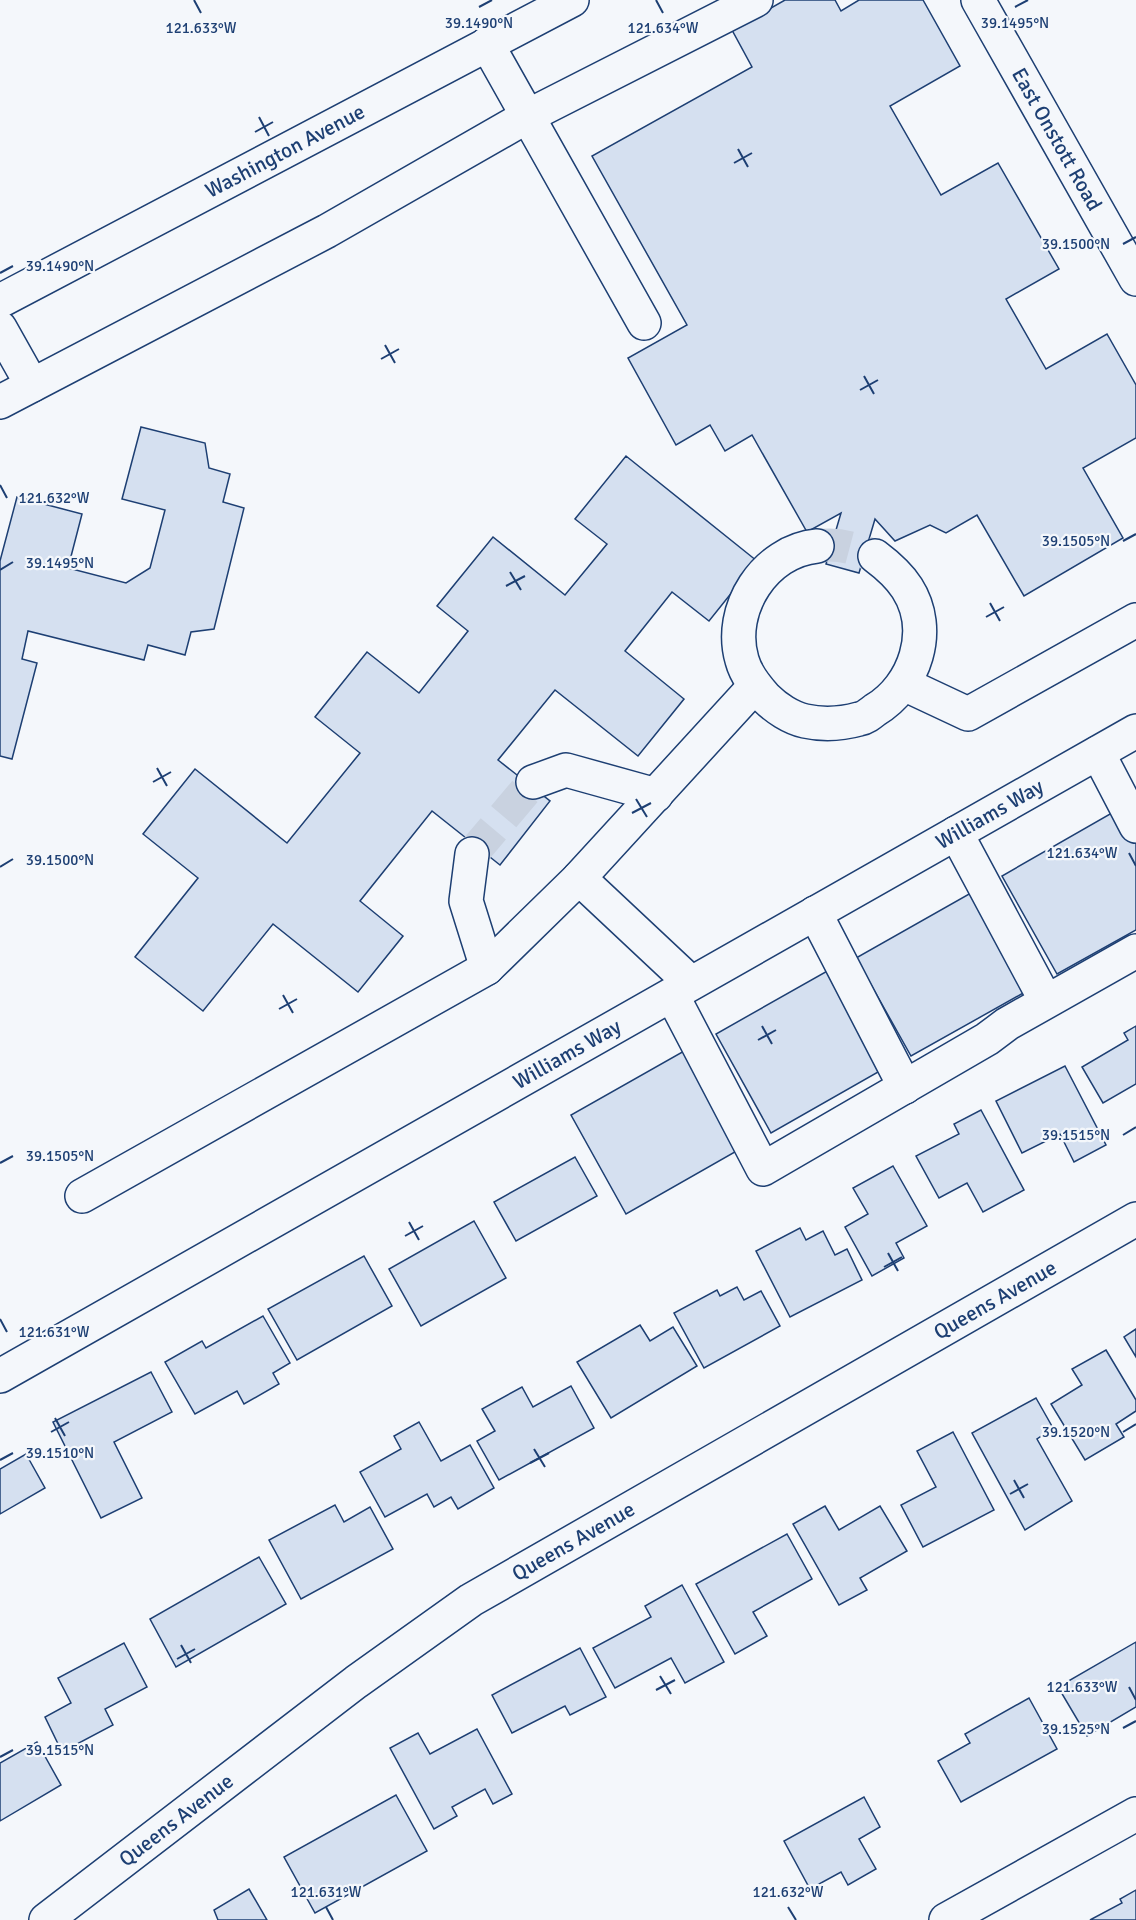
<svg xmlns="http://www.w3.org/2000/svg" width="1136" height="1920" font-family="Signika,sans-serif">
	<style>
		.building { fill: #d5e0f0; stroke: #1d3f73; stroke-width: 1.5 }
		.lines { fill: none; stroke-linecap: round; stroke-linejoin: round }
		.minor-tunnel { stroke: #c9d2e0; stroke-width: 33; stroke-dasharray: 33 16; stroke-linecap: butt }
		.minor-casing { stroke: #1d3f73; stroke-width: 36 }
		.major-casing { stroke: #1d3f73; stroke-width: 36 }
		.minor { stroke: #f4f7fb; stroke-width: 33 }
		.major { stroke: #f4f7fb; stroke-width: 33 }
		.ticks { fill: none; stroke: #1d3f73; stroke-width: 2 }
		.labels { text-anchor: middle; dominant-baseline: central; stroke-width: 4.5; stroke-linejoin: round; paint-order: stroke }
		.street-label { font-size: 21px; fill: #1d3f73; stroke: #f4f7fb }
		.ticks-label { font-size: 15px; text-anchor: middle; fill: #1d3f73; stroke: #f4f7fb; stroke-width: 4.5; stroke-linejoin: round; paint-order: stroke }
	</style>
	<rect width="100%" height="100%" fill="#f4f7fb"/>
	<g class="building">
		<polygon points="785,0 835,0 841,11 859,0 923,0 960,66 890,106 941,195 998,163 1059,269 1006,299 1046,369 1107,334 1136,385 1136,438 1083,468 1123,538 1024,596 977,515 946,533 930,525 895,541 875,519 859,573 826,564 841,513 807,532 752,435 725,451 710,425 676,445 628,358 687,325 592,156 752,67 732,30"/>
		<polygon points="141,427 205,443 209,468 230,474 223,502 244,508 214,629 191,632 185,655 148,645 144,660 28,631 22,659 37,663 12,759 0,756 0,561 17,497 82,514 68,568 126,583 150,568 165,510 122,499"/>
		<polygon points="626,456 757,561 709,621 672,592 625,651 684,699 638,756 555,690 498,760 550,801 500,865 432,811 360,901 403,936 358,992 273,924 203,1011 135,957 198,878 143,834 195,769 287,843 360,753 315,717 367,652 419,693 468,631 437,606 493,537 565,595 607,544 575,519"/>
		<polygon points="1131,802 1136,811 1136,930 1057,974 1002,876"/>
		<polygon points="985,885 1041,983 911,1056 856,958"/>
		<polygon points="845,961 901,1059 771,1133 716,1034"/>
		<polygon points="1136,1026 1136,1084 1103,1103 1082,1067 1128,1040 1124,1033"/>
		<polygon points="700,1042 756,1140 626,1214 571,1115"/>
		<polygon points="1065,1066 1106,1145 1074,1162 1060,1134 1022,1153 996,1101"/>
		<polygon points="981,1110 1024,1190 983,1212 967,1183 939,1198 916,1156 959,1134 954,1124"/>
		<polygon points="575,1157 597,1196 516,1241 494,1202"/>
		<polygon points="893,1166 927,1226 896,1243 904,1258 872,1276 845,1227 868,1214 853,1188"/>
		<polygon points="474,1221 506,1278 421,1326 389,1269"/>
		<polygon points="800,1228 806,1240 823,1231 835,1255 847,1249 862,1280 790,1317 756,1251"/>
		<polygon points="364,1256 392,1306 297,1360 268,1309"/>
		<polygon points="737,1287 744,1300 761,1291 780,1326 704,1368 674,1313 717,1290 720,1296"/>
		<polygon points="263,1316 290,1363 273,1373 279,1384 244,1404 237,1391 195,1414 165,1362 202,1341 206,1348"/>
		<polygon points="640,1325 650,1341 673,1327 697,1366 611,1418 577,1362"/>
		<polygon points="1136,1329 1136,1357 1124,1337"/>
		<polygon points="1106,1350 1136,1400 1136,1411 1116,1424 1124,1437 1085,1460 1051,1404 1082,1385 1072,1369"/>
		<polygon points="151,1372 172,1412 114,1442 142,1498 101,1518 53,1422"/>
		<polygon points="571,1386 594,1428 499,1480 477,1441 495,1431 482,1409 522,1387 533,1407"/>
		<polygon points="1036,1398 1053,1428 1037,1439 1072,1501 1025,1530 972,1433"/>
		<polygon points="419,1422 441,1461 470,1445 494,1488 458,1509 451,1497 434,1507 427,1494 385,1517 360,1472 401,1449 394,1436"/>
		<polygon points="953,1432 994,1510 923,1547 901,1505 936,1487 917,1451"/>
		<polygon points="26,1454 45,1488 0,1514 0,1469"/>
		<polygon points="335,1505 344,1522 370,1507 393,1549 301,1599 269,1540"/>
		<polygon points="825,1506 839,1530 880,1506 907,1551 860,1578 867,1590 839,1605 793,1524"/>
		<polygon points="787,1534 812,1579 753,1612 767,1636 735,1654 696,1584"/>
		<polygon points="259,1557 286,1604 176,1667 150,1619"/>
		<polygon points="682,1585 724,1662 685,1683 671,1658 615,1688 593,1648 651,1617 645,1606"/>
		<polygon points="1136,1642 1136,1707 1087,1736 1058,1687"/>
		<polygon points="124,1643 147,1687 105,1709 113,1725 62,1752 45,1717 71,1703 58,1678"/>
		<polygon points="580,1648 606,1697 570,1715 565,1706 512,1733 492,1695"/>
		<polygon points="1029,1698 1057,1749 961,1802 938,1761 970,1743 965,1734"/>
		<polygon points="477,1729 512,1794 493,1804 485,1789 452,1807 457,1816 434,1829 390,1748 418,1733 430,1754"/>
		<polygon points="37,1742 61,1785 0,1821 0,1763"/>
		<polygon points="396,1795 427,1851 315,1913 284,1857"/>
		<polygon points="864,1797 880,1827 859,1839 876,1869 848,1885 841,1872 810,1889 784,1841"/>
		<polygon points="249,1889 267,1920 218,1920 214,1910"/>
		<polygon points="1136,1890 1136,1920 1090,1920 1122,1903 1120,1899"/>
	</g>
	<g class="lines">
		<g class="minor-tunnel">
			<path d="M817,546C839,542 855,549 875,556"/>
			<polyline points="472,854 533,782"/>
		</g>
		<defs>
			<g id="minor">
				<path id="s1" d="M978,0L1136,279"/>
				<polyline points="487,44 644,323"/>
				<path id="s2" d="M0,301L572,0"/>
				<polyline points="0,328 32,385"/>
				<polyline points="0,402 327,231 528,116 756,0"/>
				<path d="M817,546C765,551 727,609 742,660C746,675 756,687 766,698C776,708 791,718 805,721C823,725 841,724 859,719C865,718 870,714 875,710C915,686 934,630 907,588C898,574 887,565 875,556"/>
				<polyline points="904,684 968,714 1136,620"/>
				<polyline points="1098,753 1136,826"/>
				<polyline points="533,782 566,770 656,795"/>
				<polyline points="956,833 1046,1001"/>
				<polyline points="472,854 466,901 487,968"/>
				<polyline points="579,878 755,686"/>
				<polyline points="815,913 905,1087"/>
				<polyline points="672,995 763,1169 987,1039 1007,1024 1136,951"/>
				<polyline points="82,1196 487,968 579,878 691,983"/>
				<path id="s3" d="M0,1376L1136,731"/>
				<polyline points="946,1920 1136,1814"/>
			</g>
			<g id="major">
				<path id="s4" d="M46,1920L356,1682L471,1600L1136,1219"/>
			</g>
		</defs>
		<use href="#minor" class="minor-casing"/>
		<use href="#major" class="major-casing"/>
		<use href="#minor" class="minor"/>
		<use href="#major" class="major"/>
	</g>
	<path class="ticks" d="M194,0L201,13M656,0L663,13M479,7L492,0M1015,7L1028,0M259,117L269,136M255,132L273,122M738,149L748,167M734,163L752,153M1123,244L1136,237M0,273L13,266M385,345L395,363M381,359L399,349M864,376L874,394M860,390L878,380M0,485L7,498M1123,541L1136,534M0,570L13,562M510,572L521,590M506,586L525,576M990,603L1000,621M986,617L1004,607M157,768L167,786M153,782L171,772M636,799L647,817M632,813L651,803M1129,853L1136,866M0,867L13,859M283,995L293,1013M279,1009L297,999M762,1026L772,1044M758,1040L776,1030M1123,1135L1136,1127M0,1163L13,1156M409,1222L419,1240M405,1236L423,1226M888,1253L898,1271M884,1267L902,1257M0,1319L7,1332M55,1418L65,1436M51,1432L69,1422M1123,1432L1136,1424M534,1449L545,1467M0,1460L13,1453M530,1463L549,1453M1014,1480L1024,1498M1010,1494L1028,1484M181,1645L191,1663M177,1659L195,1649M660,1676L671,1694M1129,1687L1136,1700M656,1690L675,1680M1123,1728L1136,1721M0,1757L13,1750M326,1907L333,1920M788,1907L796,1920"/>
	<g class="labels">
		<g class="street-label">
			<text stroke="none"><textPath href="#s1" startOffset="160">East Onstott Road</textPath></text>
			<text stroke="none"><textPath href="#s2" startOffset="322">Washington Avenue</textPath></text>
			<text stroke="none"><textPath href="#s3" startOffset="1138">Williams Way</textPath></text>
			<text stroke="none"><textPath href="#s3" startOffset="652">Williams Way</textPath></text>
			<text stroke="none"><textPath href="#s4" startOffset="1136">Queens Avenue</textPath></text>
			<text stroke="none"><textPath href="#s4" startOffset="650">Queens Avenue</textPath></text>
			<text stroke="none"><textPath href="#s4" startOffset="164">Queens Avenue</textPath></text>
		</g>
	</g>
	<g class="ticks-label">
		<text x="479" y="28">39.1490°N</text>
		<text x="1015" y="28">39.1495°N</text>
		<text x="201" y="33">121.633°W</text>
		<text x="663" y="33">121.634°W</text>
		<text x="1076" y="249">39.1500°N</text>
		<text x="60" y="271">39.1490°N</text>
		<text x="54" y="503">121.632°W</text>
		<text x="1076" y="546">39.1505°N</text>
		<text x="60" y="568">39.1495°N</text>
		<text x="1082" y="858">121.634°W</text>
		<text x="60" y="865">39.1500°N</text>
		<text x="1076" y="1140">39.1515°N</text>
		<text x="60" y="1161">39.1505°N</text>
		<text x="54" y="1337">121.631°W</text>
		<text x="1076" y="1437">39.1520°N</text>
		<text x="60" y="1458">39.1510°N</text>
		<text x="1082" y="1692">121.633°W</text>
		<text x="1076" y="1734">39.1525°N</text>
		<text x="60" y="1755">39.1515°N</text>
		<text x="326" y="1897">121.631°W</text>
		<text x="788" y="1897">121.632°W</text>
	</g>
</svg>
